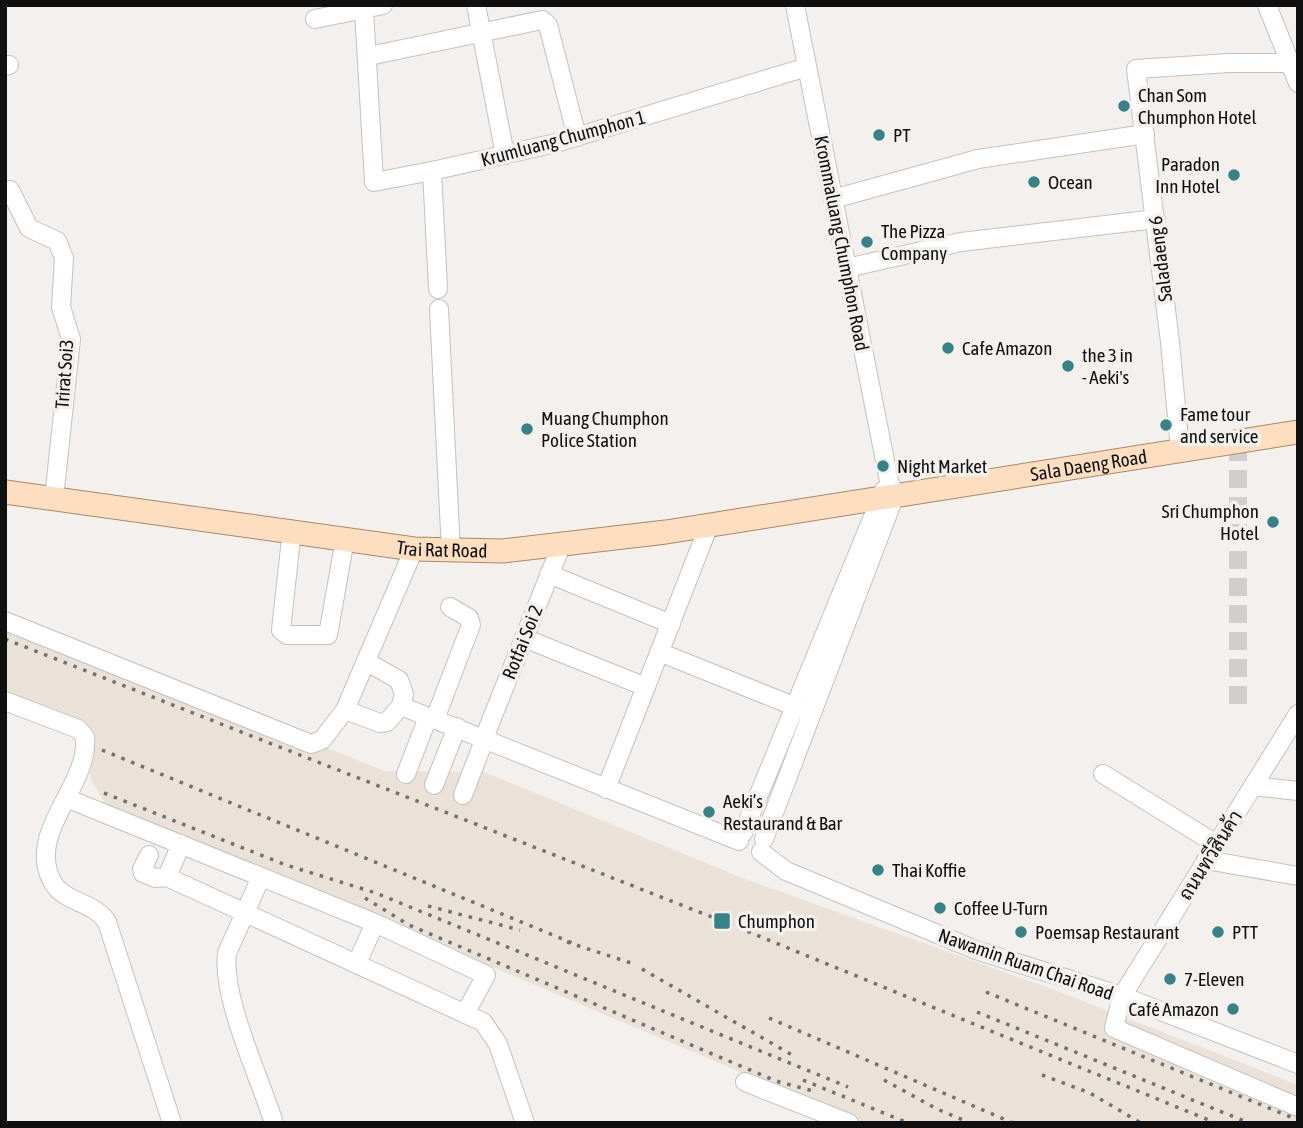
<svg xmlns="http://www.w3.org/2000/svg" width="1303" height="1128" font-family="'Asap Condensed',Sarabun,sans-serif">
	<style>
		.built { fill: #eae2d9 }
		.lines { fill: none; stroke-linecap: round; stroke-linejoin: round }
		.minor-tunnel { stroke: #d1cecc; stroke-width: 18; stroke-dasharray: 18 9; stroke-linecap: butt }
		.minor-casing { stroke: #c4c1bf; stroke-width: 20 }
		.major-casing { stroke: #aa8867; stroke-width: 25 }
		.minor { stroke: #fff; stroke-width: 18 }
		.major { stroke: #fedec0; stroke-width: 23 }
		.rail { stroke: #72716f; stroke-width: 3.5; stroke-dasharray: 3.5 7; stroke-linecap: butt }
		.poi-dot { fill: #388186; stroke: #f3f0ed; stroke-width: 2.5 }
		.labels { text-anchor: middle; dominant-baseline: central; stroke-width: 7; stroke-linejoin: round; paint-order: stroke }
		.poi-label { font-size: 19px; fill: #111010; stroke: #f3f0ed; text-anchor: start }
		.street-label { font-size: 19px; fill: #111010; stroke: #f3f0ed }
	</style>
	<rect width="100%" height="100%" fill="#f3f0ed"/>
	<polygon class="built" points="5,616 384,771 484,772 745,879 1060,992 1298,1085 1298,1123 861,1123 105,803 91,780 82,726 5,693"/>
	<g class="lines">
		<polyline class="minor-tunnel" points="1238,704 1238,441"/>
		<defs>
			<g id="minor">
				<polyline points="476,5 505,155"/>
				<polyline points="1267,5 1298,83"/>
				<polyline points="364,10 374,182 432,171"/>
				<polyline points="315,19 383,5"/>
				<polyline points="369,56 542,20 548,25 577,137"/>
				<polyline points="5,66 9,65"/>
				<polyline points="10,190 29,228 57,241 64,258 61,307 71,339 54,498"/>
				<polyline points="833,199 978,159 1145,134"/>
				<polyline points="847,268 961,242 1156,219"/>
				<polyline points="438,289 432,171 556,143 807,67"/>
				<polyline points="439,309 451,552"/>
				<polyline points="1180,450 1170,342 1136,69 1229,63 1298,63"/>
				<polyline points="292,530 281,630 287,635 328,635 345,539"/>
				<polyline points="549,574 671,624"/>
				<polyline points="5,621 311,744 322,740 345,710 380,723 387,722 401,706 739,841"/>
				<polyline points="524,638 646,687"/>
				<polyline points="659,652 806,711"/>
				<polyline points="367,662 399,680 404,694 401,706"/>
				<path d="M5,701L78,729L85,737C90,785 26,832 52,881C63,903 94,901 107,922L172,1123"/>
				<polyline points="345,710 414,549"/>
				<polyline points="1298,714 1122,996 1114,1028 1298,1107"/>
				<polyline points="435,719 471,625 469,618 450,607"/>
				<polyline points="484,738 561,546"/>
				<polyline points="406,774 428,717"/>
				<polyline points="1103,774 1216,844"/>
				<polyline points="434,785 457,727"/>
				<polyline points="1253,786 1298,791"/>
				<polyline points="606,789 709,525"/>
				<polyline points="463,795 485,738"/>
				<polyline points="66,798 375,923 486,975 465,1014"/>
				<polyline points="743,833 884,490"/>
				<polyline points="764,839 895,495 889,481 795,5"/>
				<polyline points="181,844 167,877 483,1022 498,1044 525,1123"/>
				<polyline points="761,852 786,871 976,950 1122,996 1298,1064"/>
				<polyline points="149,855 142,869 143,873 155,878 167,877"/>
				<polyline points="1206,860 1298,876"/>
				<path d="M261,877L227,953C221,997 260,1078 274,1123"/>
				<polyline points="357,963 375,923"/>
				<polyline points="745,1082 849,1123"/>
			</g>
			<g id="major">
				<path id="s1" d="M5,492L414,549L503,551L666,532L1298,432"/>
			</g>
		</defs>
		<use href="#minor" class="minor-casing"/>
		<use href="#major" class="major-casing"/>
		<use href="#minor" class="minor"/>
		<use href="#major" class="major"/>
		<g class="rail">
			<polyline points="5,639 722,921 1216,1123"/>
			<polyline points="102,750 575,944"/>
			<polyline points="104,793 286,865 376,893 848,1087"/>
			<polyline points="365,898 409,925 776,1081 813,1091"/>
			<polyline points="428,906 520,930"/>
			<polyline points="567,942 634,964"/>
			<polyline points="642,969 794,1056"/>
			<polyline points="986,992 1298,1120"/>
			<polyline points="977,1012 1249,1123"/>
			<polyline points="769,1018 1013,1123"/>
			<polyline points="1042,1075 1090,1093 1141,1123"/>
			<polyline points="803,1080 908,1123"/>
			<polyline points="884,1080 937,1109 970,1123"/>
		</g>
	</g>
	<g class="poi-dot">
		<circle cx="1124" cy="106" r="7"/>
		<circle cx="879" cy="135" r="7"/>
		<circle cx="1234" cy="175" r="7"/>
		<circle cx="1034" cy="182" r="7"/>
		<circle cx="867" cy="242" r="7"/>
		<circle cx="948" cy="348" r="7"/>
		<circle cx="1068" cy="366" r="7"/>
		<circle cx="1166" cy="425" r="7"/>
		<circle cx="527" cy="429" r="7"/>
		<circle cx="883" cy="466" r="7"/>
		<circle cx="1273" cy="522" r="7"/>
		<circle cx="709" cy="812" r="7"/>
		<circle cx="878" cy="870" r="7"/>
		<circle cx="940" cy="908" r="7"/>
		<rect x="713" y="912" width="18" height="18" rx="3.5"/>
		<circle cx="1021" cy="932" r="7"/>
		<circle cx="1218" cy="932" r="7"/>
		<circle cx="1170" cy="979" r="7"/>
		<circle cx="1233" cy="1009" r="7"/>
	</g>
	<g class="labels">
		<g class="poi-label">
			<text x="1138" y="95">Chan Som<tspan x="1138" dy="22">Chumphon Hotel</tspan></text>
			<text x="893" y="135">PT</text>
			<text x="1220" y="164" text-anchor="end">Paradon<tspan x="1220" dy="22">Inn Hotel</tspan></text>
			<text x="1048" y="182">Ocean</text>
			<text x="881" y="231">The Pizza<tspan x="881" dy="22">Company</tspan></text>
			<text x="962" y="348">Cafe Amazon</text>
			<text x="1082" y="355">the 3 in<tspan x="1082" dy="22">- Aeki's</tspan></text>
			<text x="1180" y="414">Fame tour<tspan x="1180" dy="22">and service</tspan></text>
			<text x="541" y="418">Muang Chumphon<tspan x="541" dy="22">Police Station</tspan></text>
			<text x="897" y="466">Night Market</text>
			<text x="1259" y="511" text-anchor="end">Sri Chumphon<tspan x="1259" dy="22">Hotel</tspan></text>
			<text x="723" y="801">Aeki’s<tspan x="723" dy="22">Restaurand &amp; Bar</tspan></text>
			<text x="892" y="870">Thai Koffie</text>
			<text x="954" y="908">Coffee U-Turn</text>
			<text x="738" y="921">Chumphon</text>
			<text x="1035" y="932">Poemsap Restaurant</text>
			<text x="1232" y="932">PTT</text>
			<text x="1184" y="979">7-Eleven</text>
			<text x="1219" y="1009" text-anchor="end">Café Amazon</text>
		</g>
		<g class="street-label">
			<text transform="translate(563 138) rotate(-15)">Krumluang Chumphon 1</text>
			<text transform="translate(842 243) rotate(79)">Krommaluang Chumphon Road</text>
			<text transform="translate(1160 259) rotate(-97)">Saladaeng 6</text>
			<text transform="translate(64 374) rotate(-86)">Trirat Soi3</text>
			<text stroke="none"><textPath href="#s1" startOffset="1094">Sala Daeng Road</textPath></text>
			<text stroke="none"><textPath href="#s1" startOffset="441">Trai Rat Road</textPath></text>
			<text transform="translate(522 642) rotate(-68)">Rotfai Soi 2</text>
			<text transform="translate(1210 855) rotate(-58)">ถนนทวีสินค้า</text>
			<text transform="translate(1026 964) rotate(19)">Nawamin Ruam Chai Road</text>
		</g>
	</g>
	<rect width="1303" height="1128" fill="none" stroke="#111010" stroke-width="14"/>
</svg>
